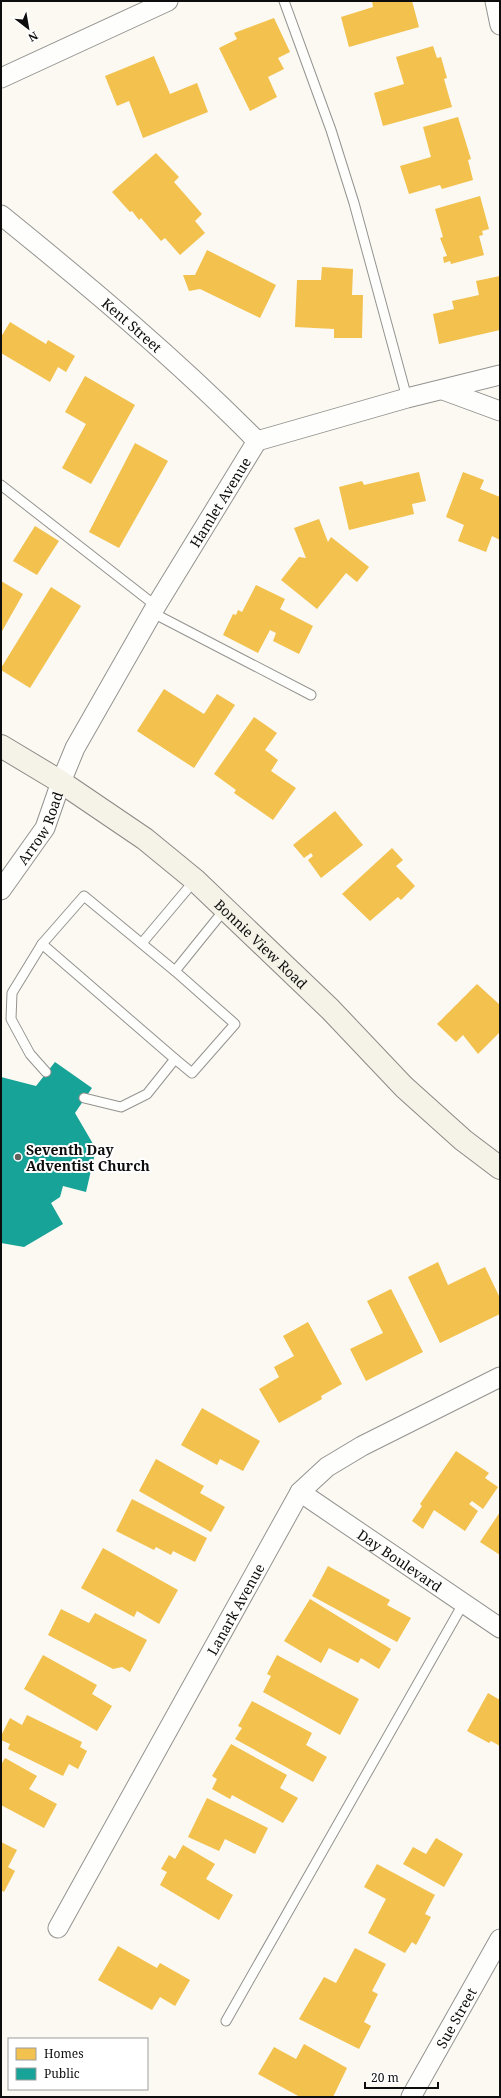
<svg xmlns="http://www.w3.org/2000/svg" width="501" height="2098" font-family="'Noto Serif',serif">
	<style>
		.homes { fill: #f2c14e }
		.public { fill: #17a398 }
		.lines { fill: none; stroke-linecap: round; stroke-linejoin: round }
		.lane-casing { stroke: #949390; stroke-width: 11 }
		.street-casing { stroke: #949390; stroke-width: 21 }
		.secondary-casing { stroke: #8b8a86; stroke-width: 24 }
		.lane { stroke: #fefefd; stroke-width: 9 }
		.street { stroke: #fefefd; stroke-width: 19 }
		.secondary { stroke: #f5f3e8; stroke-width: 22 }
		.poi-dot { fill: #60605d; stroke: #fff; stroke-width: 1.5 }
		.labels { text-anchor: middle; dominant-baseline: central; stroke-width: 4; stroke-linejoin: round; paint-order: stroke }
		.street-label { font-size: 14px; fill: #0d0d0d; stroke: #fff }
		.poi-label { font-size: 14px; font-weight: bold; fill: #0d0d0d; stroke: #fff; text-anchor: start }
	</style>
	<rect width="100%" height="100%" fill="#fbf9f1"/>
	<g class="homes">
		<polygon points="372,1 412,1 419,27 349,47 341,17 373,7"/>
		<polygon points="274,18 290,52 278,58 284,69 268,77 277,97 250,111 219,48 237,39 234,33"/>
		<polygon points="433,46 437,58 441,57 447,78 444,79 452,107 383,126 374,93 404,84 396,57"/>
		<polygon points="154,56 170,94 197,83 208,112 143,138 129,101 117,106 105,76"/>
		<polygon points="458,117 471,159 468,160 473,180 442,189 440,185 409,194 400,166 431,157 423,127"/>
		<polygon points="156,153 179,177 174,182 202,214 195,221 205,233 180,255 165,238 161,241 141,218 139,220 132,211 130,212 112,192"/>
		<polygon points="480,196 489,229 482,231 483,235 479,236 484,255 451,264 450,261 444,263 443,257 447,256 440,238 443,237 435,209"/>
		<polygon points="207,250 276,285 260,318 200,289 189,291 183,275 195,275"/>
		<polygon points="322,267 353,269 352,295 363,295 362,338 334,338 334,329 295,327 297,280 321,280"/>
		<polygon points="500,276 500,330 439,344 433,314 454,309 452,301 479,295 476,281"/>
		<polygon points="10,322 46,344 48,340 75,356 66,372 58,367 50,382 1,353 1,337"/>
		<polygon points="85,376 135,405 91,484 62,468 86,424 65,412"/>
		<polygon points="135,443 168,461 119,548 89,532"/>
		<polygon points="419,472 426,501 412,504 414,514 349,530 339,487 362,481 364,485"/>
		<polygon points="463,472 484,480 480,489 500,497 500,540 492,536 486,552 458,541 464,525 446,517"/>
		<polygon points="319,519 328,542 331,537 369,567 357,582 346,573 317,609 281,580 299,557 306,558 294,528"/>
		<polygon points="35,526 59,541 37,575 13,561"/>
		<polygon points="1,581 23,594 1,633"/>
		<polygon points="256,585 285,599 280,609 313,626 299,654 273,641 276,633 270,630 258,653 223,635 233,614 236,615 238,610 242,612"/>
		<polygon points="51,587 81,606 30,688 1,670 1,668"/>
		<polygon points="164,689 204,714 217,694 235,705 194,768 137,731"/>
		<polygon points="254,717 277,733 265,750 278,760 271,771 296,788 273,820 234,793 236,790 214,774"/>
		<polygon points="335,811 363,845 321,878 308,860 313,856 311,853 304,858 293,845"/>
		<polygon points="392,848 403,860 396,866 415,886 401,900 398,897 370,921 342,894"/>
		<polygon points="477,984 500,1005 500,1032 478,1054 463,1035 456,1042 437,1024"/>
		<polygon points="438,1262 448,1285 485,1267 500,1298 500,1314 440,1343 408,1277"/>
		<polygon points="391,1289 423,1352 366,1381 350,1349 383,1333 367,1301"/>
		<polygon points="308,1322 342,1384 321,1396 322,1399 279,1423 259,1389 279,1377 274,1367 294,1356 283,1336"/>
		<polygon points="202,1408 260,1441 243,1471 220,1459 217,1465 181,1445"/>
		<polygon points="456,1451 489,1473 485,1478 498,1487 483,1509 472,1501 469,1504 478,1511 465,1531 434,1510 423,1529 412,1521 422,1506 420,1504"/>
		<polygon points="156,1459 204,1486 200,1493 225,1507 211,1532 139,1491"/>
		<polygon points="132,1499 207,1538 195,1562 173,1551 171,1555 156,1547 154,1550 116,1531"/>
		<polygon points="500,1512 500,1555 480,1542"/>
		<polygon points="103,1548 178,1590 159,1624 137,1611 134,1617 81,1588"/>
		<polygon points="328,1566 390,1600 387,1605 411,1618 397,1642 312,1596"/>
		<polygon points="310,1599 391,1649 379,1669 361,1658 358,1663 329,1648 321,1663 284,1641"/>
		<polygon points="61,1609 89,1623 95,1613 147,1640 130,1672 122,1667 113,1669 48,1635"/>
		<polygon points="43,1655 97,1685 92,1694 112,1706 97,1731 24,1689"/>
		<polygon points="277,1655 359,1699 340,1735 263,1692 271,1676 267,1674"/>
		<polygon points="488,1693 500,1700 500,1746 491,1741 489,1743 467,1731"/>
		<polygon points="252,1701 312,1733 306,1745 327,1757 313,1782 235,1739 242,1728 238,1726"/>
		<polygon points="27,1715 82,1742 80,1747 87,1751 78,1769 69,1764 63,1776 8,1749 10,1744 1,1740 1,1736 10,1718 22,1725"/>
		<polygon points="231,1744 287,1775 280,1788 298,1798 283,1823 232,1795 230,1799 212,1789 217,1779 212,1776"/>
		<polygon points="5,1758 37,1776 29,1789 57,1804 44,1828 1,1805 1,1765"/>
		<polygon points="207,1798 268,1828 255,1854 225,1839 219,1851 188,1837"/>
		<polygon points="436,1838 463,1854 444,1887 403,1864 413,1847 426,1854"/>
		<polygon points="1,1842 17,1850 8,1867 15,1871 4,1892 1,1890"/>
		<polygon points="183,1845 215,1864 206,1879 233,1895 219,1920 160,1885 167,1872 161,1869 169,1855 175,1859"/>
		<polygon points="377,1864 435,1895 425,1914 431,1917 416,1945 412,1942 405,1953 368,1933 386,1899 364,1887"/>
		<polygon points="118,1946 157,1968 160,1963 190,1980 175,2006 160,1997 152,2010 98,1980"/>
		<polygon points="355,1948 386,1964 372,1991 378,1994 364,2022 371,2026 359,2049 299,2019 324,1977 336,1983"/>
		<polygon points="304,2044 347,2068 333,2097 300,2097 258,2074 274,2047 296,2059"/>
	</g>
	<polygon class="public" points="55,1062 92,1088 75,1113 96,1149 86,1192 63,1186 60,1197 51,1203 63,1224 24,1247 1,1243 1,1077 36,1086"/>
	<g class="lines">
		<defs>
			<g id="lane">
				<polyline points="284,1 331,130 354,203 407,398"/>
				<polyline points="1,485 156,606"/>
				<polyline points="153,613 311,695"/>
				<polyline points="142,943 195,880"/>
				<polyline points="42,944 175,1059"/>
				<polyline points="46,1072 30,1054 11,1019 12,993 42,944 84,896 175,971"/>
				<polyline points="84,1098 121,1107 147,1094 175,1059 192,1073 235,1024 175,971 225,909"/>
				<polyline points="226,2021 463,1604"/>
			</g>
			<g id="street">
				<polyline points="495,1 500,25"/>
				<polyline points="1,78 168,1"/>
				<path id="s1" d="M1,215C90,287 177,360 257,441"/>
				<polyline points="443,390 500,411"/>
				<path id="s2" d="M1,890L45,828L61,782L75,748L156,606L257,441L407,398L500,375"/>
				<path id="s3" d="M300,1492L500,1628"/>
				<path id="s4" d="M58,1928L300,1492L327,1467L362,1446L500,1377"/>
				<path id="s5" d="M411,2097L500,1939"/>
			</g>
			<g id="secondary">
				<path id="s6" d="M1,746L61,782L145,839L195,880L330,1009L404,1087L463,1140L500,1168"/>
			</g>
		</defs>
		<use href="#lane" class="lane-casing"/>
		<use href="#street" class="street-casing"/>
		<use href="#secondary" class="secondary-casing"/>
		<use href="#lane" class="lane"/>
		<use href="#street" class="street"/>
		<use href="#secondary" class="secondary"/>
	</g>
	<circle class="poi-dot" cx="18" cy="1157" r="4"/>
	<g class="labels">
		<g class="street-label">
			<text stroke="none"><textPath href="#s1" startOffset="171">Kent Street</textPath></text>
			<text stroke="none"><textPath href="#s2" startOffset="447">Hamlet Avenue</textPath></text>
			<text stroke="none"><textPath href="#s2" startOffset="74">Arrow Road</textPath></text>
			<text stroke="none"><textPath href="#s6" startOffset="328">Bonnie View Road</textPath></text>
			<text stroke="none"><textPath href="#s3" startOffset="121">Day Boulevard</textPath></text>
			<text stroke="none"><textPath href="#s4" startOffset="365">Lanark Avenue</textPath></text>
			<text stroke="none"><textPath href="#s5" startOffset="91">Sue Street</textPath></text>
		</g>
		<g class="poi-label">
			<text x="26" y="1149">Seventh Day<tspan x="26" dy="16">Adventist Church</tspan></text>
		</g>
	</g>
	<rect width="501" height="2098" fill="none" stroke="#0d0d0d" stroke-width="4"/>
	<rect x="8" y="2038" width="140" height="52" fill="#ffffff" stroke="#9e9e9e"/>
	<rect x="16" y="2048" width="20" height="12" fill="#f2c14e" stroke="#9e9e9e"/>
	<text x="44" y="2058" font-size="12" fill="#0d0d0d">Homes</text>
	<rect x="16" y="2068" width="20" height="12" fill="#17a398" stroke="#9e9e9e"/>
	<text x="44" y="2078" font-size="12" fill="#0d0d0d">Public</text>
	<g transform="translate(28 28) rotate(149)" stroke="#ffffff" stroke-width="3" paint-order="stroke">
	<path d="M0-3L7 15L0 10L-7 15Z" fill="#0d0d0d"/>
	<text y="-6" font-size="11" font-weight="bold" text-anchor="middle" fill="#0d0d0d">N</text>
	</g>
	<path d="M365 2082v6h73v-6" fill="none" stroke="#0d0d0d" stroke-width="2"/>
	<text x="371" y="2082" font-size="12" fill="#0d0d0d" stroke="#ffffff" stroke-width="3" paint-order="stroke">20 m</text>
</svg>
